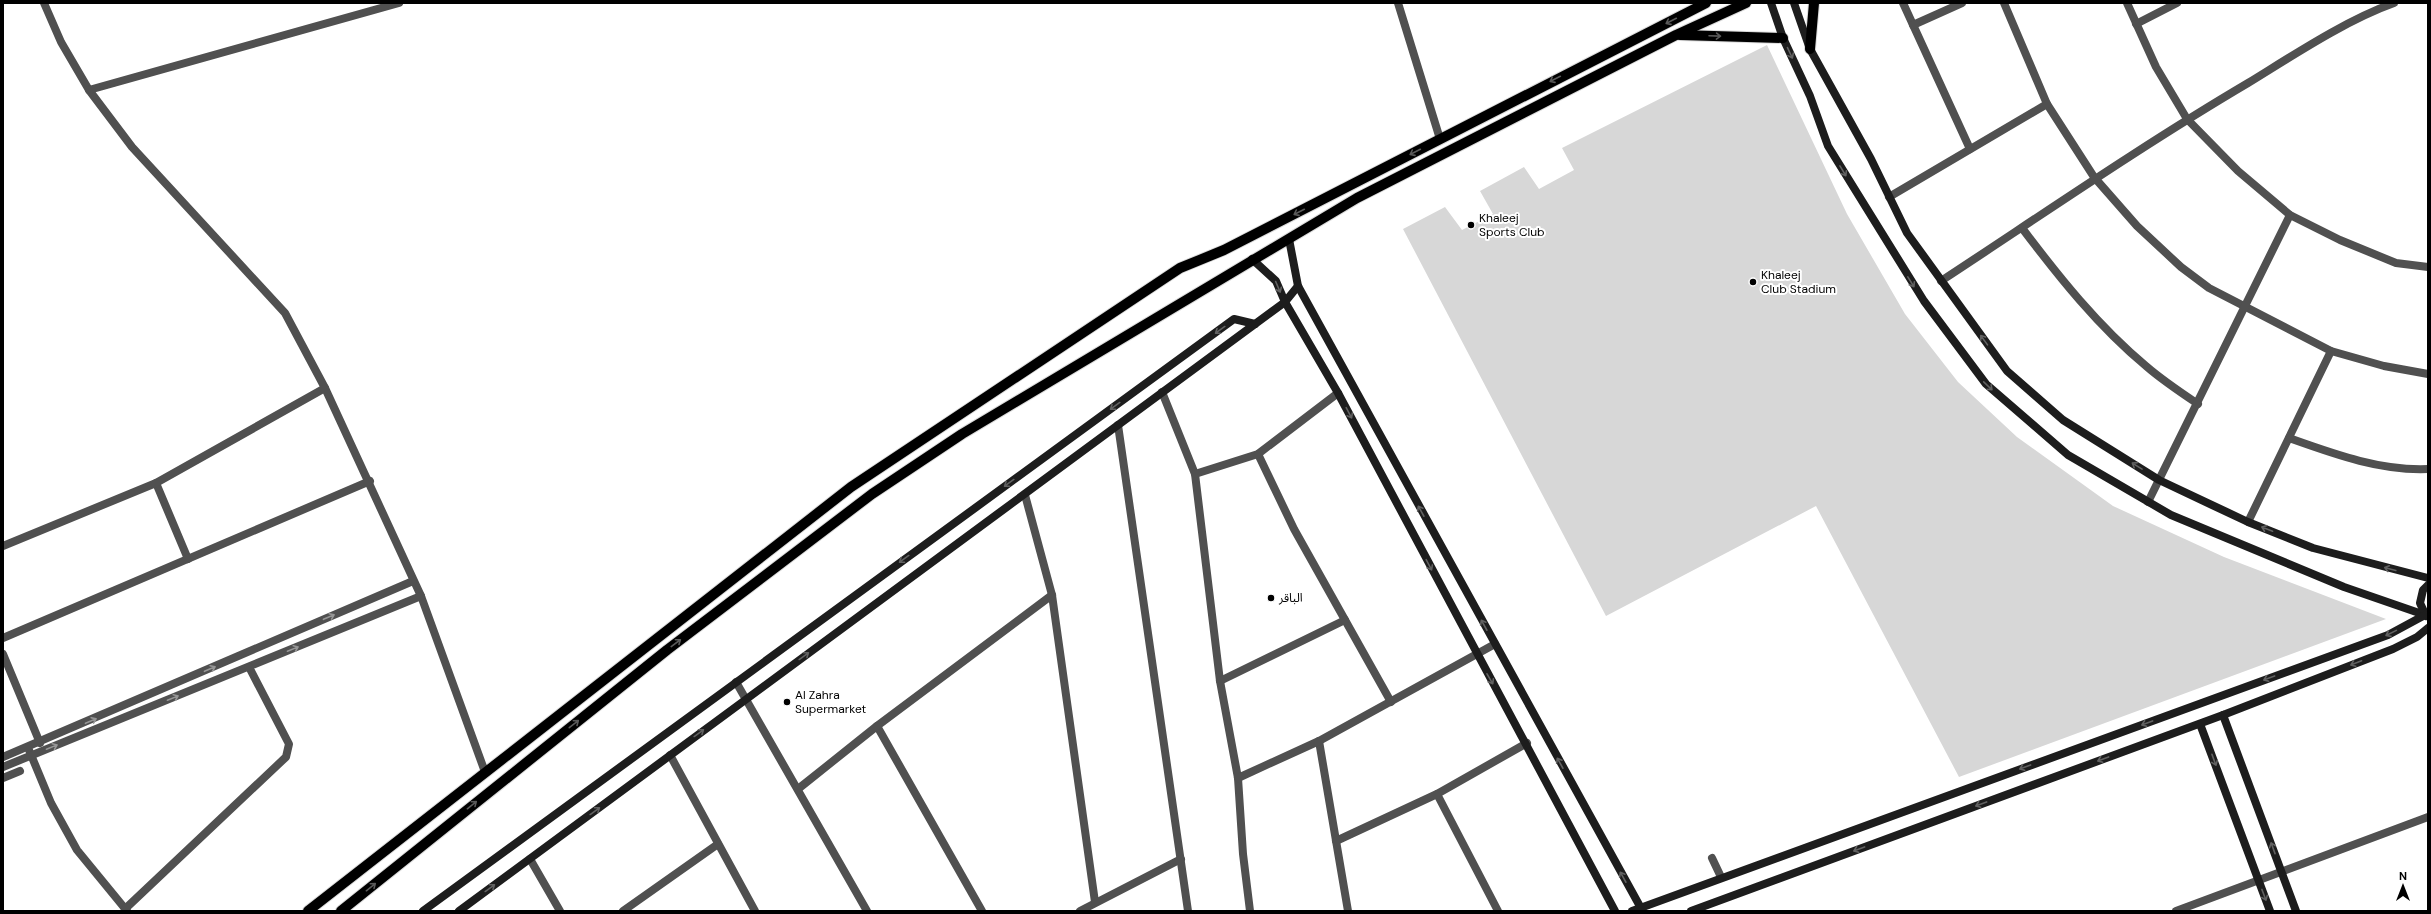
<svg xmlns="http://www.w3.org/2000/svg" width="2431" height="914" font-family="'DM Sans','Noto Sans Arabic',sans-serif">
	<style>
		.green { fill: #d7d7d7 }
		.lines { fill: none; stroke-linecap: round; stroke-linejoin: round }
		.primary-casing { stroke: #dbdbdb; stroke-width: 12 }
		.street { stroke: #505050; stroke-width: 8 }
		.secondary { stroke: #1d1d1d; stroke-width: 8 }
		.primary { stroke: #000; stroke-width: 10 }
		.oneway { stroke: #595959 }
		.oneway2 { stroke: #616161 }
		.oneway3 { stroke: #969696 }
		.poi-dot { fill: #000; stroke: #fff; stroke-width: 1.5 }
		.labels { text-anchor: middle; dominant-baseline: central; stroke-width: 4; stroke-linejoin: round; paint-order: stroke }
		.poi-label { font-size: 12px; fill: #000; stroke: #fff; text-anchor: start }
	</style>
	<rect width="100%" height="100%" fill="#fff"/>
	<polygon class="green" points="1767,45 1847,214 1905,314 1958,382 2017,437 2113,506 2224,557 2386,619 1959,777 1816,506 1606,616 1403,229 1445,207 1462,230 1493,214 1480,191 1524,167 1539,189 1574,170 1562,148"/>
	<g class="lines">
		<defs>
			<g id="primary">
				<polyline points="1680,35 1783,38"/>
				<polyline points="1810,49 1814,3"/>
				<polyline points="308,911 851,487 1180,268 1224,250 1706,3"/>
				<polyline points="341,911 667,650 872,494 962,434 1357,198 1676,35 1746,3"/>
			</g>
		</defs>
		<use href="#primary" class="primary-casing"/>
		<g class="street">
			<polyline points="44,3 61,42 89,90 132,147 285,313 325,388"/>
			<polyline points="1398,3 1440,139"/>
			<polyline points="1903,3 1970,149"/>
			<polyline points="2004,3 2047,104 2094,177 2137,226 2181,267 2209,288 2331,351 2384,366 2428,374"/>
			<polyline points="2127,3 2156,67 2187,119 2238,171 2290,215 2340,240 2396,263 2428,267"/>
			<polyline points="2136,24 2177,3"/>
			<polyline points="1913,25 1962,3"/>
			<polyline points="89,90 399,3"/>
			<polyline points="1889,197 2047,104"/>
			<path d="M2022,228C2059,277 2098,326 2146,366C2162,380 2180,392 2198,404"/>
			<path d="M1941,281C2043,214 2143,145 2248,83C2292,56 2346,20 2394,3"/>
			<polyline points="1162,392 1195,474 1220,681 1238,778 1243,854 1250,911"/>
			<polyline points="1118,425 1188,911"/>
			<path d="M2289,438C2334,454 2380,471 2428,469"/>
			<polyline points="1258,454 1294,529 1391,702"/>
			<polyline points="1195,474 1258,454 1338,393"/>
			<polyline points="156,483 188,559"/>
			<polyline points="1025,495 1052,595 1095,902"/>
			<polyline points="2148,502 2290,215"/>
			<polyline points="2248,522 2331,351"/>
			<polyline points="3,546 156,483 325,388 421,596 485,772"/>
			<polyline points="3,638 370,481"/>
			<polyline points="3,654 40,743"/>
			<polyline points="1220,681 1345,620"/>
			<polyline points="736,682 867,911"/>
			<polyline points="877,726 982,911"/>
			<polyline points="1319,741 1348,911"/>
			<polyline points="29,750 51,803 77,850 127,911"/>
			<polyline points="670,755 755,911"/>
			<polyline points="3,757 413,581"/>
			<polyline points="3,767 421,596"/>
			<polyline points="3,778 20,771"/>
			<polyline points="1238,778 1319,741 1495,644"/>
			<polyline points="798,789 877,726 1052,595"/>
			<polyline points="1437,794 1498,911"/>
			<polyline points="1336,841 1437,794 1527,743"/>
			<polyline points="1712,858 1721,877"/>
			<polyline points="530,859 560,911"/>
			<polyline points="125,909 286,757 289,744 249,667"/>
			<polyline points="623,911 718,844"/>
			<polyline points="1080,911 1181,859"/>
			<polyline points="2176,911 2428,817"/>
		</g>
		<g class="secondary">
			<polyline points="1771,3 1783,38 1810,96 1828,146 1924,301 1986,384 2068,455 2171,515 2344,587 2425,615"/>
			<polyline points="1794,3 1810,49 1871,159 1907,233 2007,371 2063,420 2159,480 2248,522 2313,548 2428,578"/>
			<polyline points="1289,239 1298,286 1642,910"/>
			<polyline points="1252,259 1276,281 1285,302 1338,393 1615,911"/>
			<polyline points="2426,616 2420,603 2423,590 2428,585"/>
			<polyline points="2223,715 2296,911"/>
			<polyline points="2200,724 2270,911"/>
			<polyline points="423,911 1234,319 1255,324"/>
			<polyline points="459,911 1285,302 1298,286"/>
			<polyline points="1632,911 2388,635 2425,615"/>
			<polyline points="1691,911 2223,715 2393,649 2417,637 2428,628"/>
		</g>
		<use href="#primary" class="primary"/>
	</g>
	<defs><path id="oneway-shaft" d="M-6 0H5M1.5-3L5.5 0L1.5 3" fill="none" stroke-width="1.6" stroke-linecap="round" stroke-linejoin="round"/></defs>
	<g class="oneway">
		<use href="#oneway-shaft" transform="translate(1671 21) rotate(153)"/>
		<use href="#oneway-shaft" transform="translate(1715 36) rotate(2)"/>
		<use href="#oneway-shaft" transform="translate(1555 79) rotate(153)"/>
		<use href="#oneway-shaft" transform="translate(1415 152) rotate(153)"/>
		<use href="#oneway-shaft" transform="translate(1299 212) rotate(153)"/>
		<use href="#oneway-shaft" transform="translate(676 643) rotate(-37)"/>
		<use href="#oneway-shaft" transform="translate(574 724) rotate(-38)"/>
		<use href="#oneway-shaft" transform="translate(472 805) rotate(-39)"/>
		<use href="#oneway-shaft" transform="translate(371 887) rotate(-39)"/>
	</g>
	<g class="oneway2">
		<use href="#oneway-shaft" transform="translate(1790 53) rotate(65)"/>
		<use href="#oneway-shaft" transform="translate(1843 171) rotate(59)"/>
		<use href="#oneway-shaft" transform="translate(1911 282) rotate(58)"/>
		<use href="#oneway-shaft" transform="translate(1278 287) rotate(67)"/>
		<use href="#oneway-shaft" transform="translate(1220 330) rotate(144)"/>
		<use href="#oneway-shaft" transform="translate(1984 340) rotate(-126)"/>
		<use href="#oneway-shaft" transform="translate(1988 386) rotate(44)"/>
		<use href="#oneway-shaft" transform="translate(1115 406) rotate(144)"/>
		<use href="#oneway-shaft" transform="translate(1349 413) rotate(62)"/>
		<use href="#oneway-shaft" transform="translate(2137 466) rotate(-148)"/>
		<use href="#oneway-shaft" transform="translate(1009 483) rotate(144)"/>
		<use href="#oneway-shaft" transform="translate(1421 511) rotate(-119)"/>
		<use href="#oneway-shaft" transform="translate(2267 529) rotate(-159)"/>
		<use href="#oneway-shaft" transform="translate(904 559) rotate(144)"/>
		<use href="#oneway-shaft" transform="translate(1429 565) rotate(62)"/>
		<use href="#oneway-shaft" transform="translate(2390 569) rotate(-165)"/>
		<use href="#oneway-shaft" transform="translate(1484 625) rotate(-119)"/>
		<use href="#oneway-shaft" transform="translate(2391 633) rotate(154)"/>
		<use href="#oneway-shaft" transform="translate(804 656) rotate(-36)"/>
		<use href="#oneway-shaft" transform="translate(2356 663) rotate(159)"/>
		<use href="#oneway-shaft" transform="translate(2269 678) rotate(160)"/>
		<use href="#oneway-shaft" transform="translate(1490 679) rotate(60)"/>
		<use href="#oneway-shaft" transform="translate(2147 723) rotate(160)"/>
		<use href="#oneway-shaft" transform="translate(699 733) rotate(-36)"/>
		<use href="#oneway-shaft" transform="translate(2103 759) rotate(160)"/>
		<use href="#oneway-shaft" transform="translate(2214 760) rotate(70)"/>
		<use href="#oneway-shaft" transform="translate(1560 763) rotate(-119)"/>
		<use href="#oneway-shaft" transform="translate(2025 767) rotate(160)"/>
		<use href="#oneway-shaft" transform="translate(1981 804) rotate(160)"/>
		<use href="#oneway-shaft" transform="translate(595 811) rotate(-36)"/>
		<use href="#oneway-shaft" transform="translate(2273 848) rotate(-110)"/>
		<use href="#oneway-shaft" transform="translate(1859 849) rotate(160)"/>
		<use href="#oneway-shaft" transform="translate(1623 877) rotate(-119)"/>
		<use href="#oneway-shaft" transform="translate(490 888) rotate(-36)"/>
		<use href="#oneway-shaft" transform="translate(2264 895) rotate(69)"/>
	</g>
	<g class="oneway3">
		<use href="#oneway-shaft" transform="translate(329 617) rotate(-23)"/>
		<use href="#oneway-shaft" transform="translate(293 649) rotate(-22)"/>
		<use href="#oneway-shaft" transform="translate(210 669) rotate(-23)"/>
		<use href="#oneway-shaft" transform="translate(173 698) rotate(-22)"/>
		<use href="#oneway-shaft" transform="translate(91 721) rotate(-23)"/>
		<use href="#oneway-shaft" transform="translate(52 747) rotate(-22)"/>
	</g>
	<g class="poi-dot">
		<circle cx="1471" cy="225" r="4"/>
		<circle cx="1753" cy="282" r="4"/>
		<circle cx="1271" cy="598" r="4"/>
		<circle cx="787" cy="702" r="4"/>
	</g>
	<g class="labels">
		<g class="poi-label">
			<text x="1479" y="218">Khaleej<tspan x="1479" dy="14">Sports Club</tspan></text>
			<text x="1761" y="275">Khaleej<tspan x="1761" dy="14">Club Stadium</tspan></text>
			<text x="1279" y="598">الباقر</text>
			<text x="795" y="695">Al Zahra<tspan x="795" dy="14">Supermarket</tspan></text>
		</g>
	</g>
	<rect width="2431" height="914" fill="none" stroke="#000000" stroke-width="8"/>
	<g transform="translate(2403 886)" stroke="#ffffff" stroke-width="3" paint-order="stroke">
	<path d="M0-3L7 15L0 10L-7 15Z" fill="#000000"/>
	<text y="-6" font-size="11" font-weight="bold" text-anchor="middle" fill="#000000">N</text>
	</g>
</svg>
